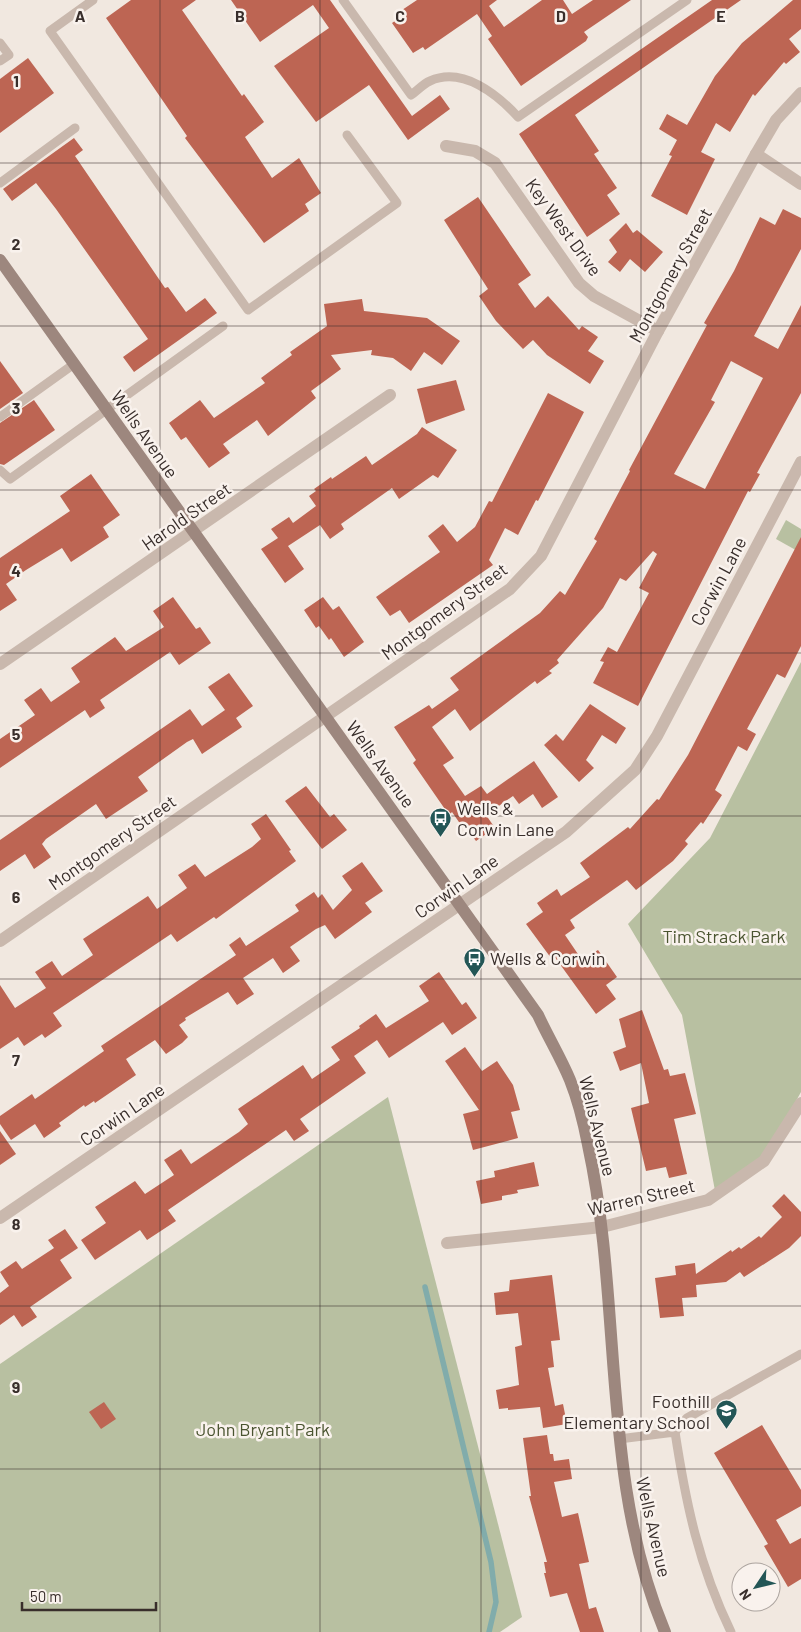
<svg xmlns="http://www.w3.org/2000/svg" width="801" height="1632" font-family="Barlow,sans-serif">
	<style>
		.green { fill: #b8c0a1 }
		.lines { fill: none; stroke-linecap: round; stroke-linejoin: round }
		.stream { stroke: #81acab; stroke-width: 5.5 }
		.building { fill: #bd6553; fill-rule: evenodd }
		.lane { stroke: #c9b8ad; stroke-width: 9 }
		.street { stroke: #c9b8ad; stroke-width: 12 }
		.secondary { stroke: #9d877e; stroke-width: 12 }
		.grid { fill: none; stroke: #382e2b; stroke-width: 1; stroke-opacity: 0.55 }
		.labels { text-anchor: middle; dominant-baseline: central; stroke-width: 5; stroke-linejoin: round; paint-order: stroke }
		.street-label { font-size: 18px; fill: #382e2b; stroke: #f9f2ed }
		.poi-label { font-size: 18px; fill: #382e2b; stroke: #f9f2ed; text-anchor: start }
		.park-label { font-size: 18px; fill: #4a5430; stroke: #f9f2ed }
		.grid-label { font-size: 16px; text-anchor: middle; font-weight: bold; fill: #382e2b; stroke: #f9f2ed; stroke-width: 5; stroke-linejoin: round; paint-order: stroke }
	</style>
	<rect width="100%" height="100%" fill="#f1e8e0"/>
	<g class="green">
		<polygon points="786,520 801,529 801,553 776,539"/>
		<polygon points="801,662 801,1092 769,1149 716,1196 682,1015 628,924 710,838"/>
		<polygon points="388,1097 522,1617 500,1632 0,1632 0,1364"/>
	</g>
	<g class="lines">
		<polyline class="stream" points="425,1287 491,1562 496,1602 489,1632"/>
	</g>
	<g class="building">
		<polygon points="131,0 196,0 182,10 242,96 244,94 264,122 245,137 272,178 299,158 321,193 305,204 309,211 264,243 185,138 187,136 106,18"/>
		<polygon points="231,0 330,0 412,116 440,95 450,109 408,140 369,85 316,122 274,66 329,28 313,5 260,42"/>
		<polygon points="417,0 497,0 489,6 504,27 542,0 563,0 572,14 593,0 631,0 584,32 588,37 586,41 521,86 488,39 492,36 477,14 425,50 423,47 413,53 392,23 402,16 399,12"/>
		<polygon points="712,0 741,0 575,115 599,151 594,154 617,188 607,195 620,214 587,237 519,134"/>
		<polygon points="793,0 801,0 801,29 789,39 800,52 786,64 784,62 755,96 753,94 730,132 716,123 701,152 715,159 687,215 651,196 672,156 669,155 677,140 659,129 667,114 687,125 715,76 742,43"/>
		<polygon points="28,58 54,93 0,133 0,79"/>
		<polygon points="74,138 83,150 75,156 165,288 168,287 186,312 205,298 217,313 134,372 123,357 148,339 56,209 36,183 12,201 3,189"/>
		<polygon points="478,197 531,275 518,284 535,308 548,296 579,330 582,326 598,337 588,351 604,361 590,384 547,355 533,340 523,349 496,321 479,296 488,289 444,220"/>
		<path d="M783,209L801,218V249L754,336L778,349L801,305V393L757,473L760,474L750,492L748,491L638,706L593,683L604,662L600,661L608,647L617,652L649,593L639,588L657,554L653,551L626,581L620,578L603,608L557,660L559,663L549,671L552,673L537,684L535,681L470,731L455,709L432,727L454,758L443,765L465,796L481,786L487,794L534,761L558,797L542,808L533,794L519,804L513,796L486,815L495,828L476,841L463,824L461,825L452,812L449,815L413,763L416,760L394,727L429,705L432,709L459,690L450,678L540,613L560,591L565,595L597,541L594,539L630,471L629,470L707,325L704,323L734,271L760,217L775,225ZM731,361L763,378L705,489L674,474L715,402L711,400Z"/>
		<polygon points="626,223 633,233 637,230 663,252 645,272 630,259 620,272 608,262 617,252 609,240"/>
		<polygon points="362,299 364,311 427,318 460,341 442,365 424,352 411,371 393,358 371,355 372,350 331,355 341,369 311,391 316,398 268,436 257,420 223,444 230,453 209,468 186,437 181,440 169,423 200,400 214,418 265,383 261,378 292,355 290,352 327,326 324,304"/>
		<polygon points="0,361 23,393 0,409"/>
		<polygon points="456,380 465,410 426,424 417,389"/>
		<polygon points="548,393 584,412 538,501 536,500 518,535 505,528 489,560 493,565 409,623 400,610 390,616 376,597 440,552 428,536 443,524 457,542 475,527 489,501 492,502"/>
		<polygon points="34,400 55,430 4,465 0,464 0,423"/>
		<polygon points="422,427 457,450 438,478 433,475 399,499 392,488 341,524 344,529 330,539 320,525 288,546 304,569 285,583 261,549 278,538 271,529 289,517 293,523 316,506 309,496 316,491 314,489 331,477 332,479 366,456 372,465 417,434"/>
		<polygon points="91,474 120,515 103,527 109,537 71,562 62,548 26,570 6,584 17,600 0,611 0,558 70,511 60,496"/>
		<polygon points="801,537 801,646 785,678 777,674 747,729 756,734 747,751 738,746 715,790 722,795 703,824 701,822 685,841 688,844 673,861 636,890 627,880 570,920 575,928 565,935 582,960 598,950 617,977 606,985 616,999 596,1014 554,956 551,958 526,924 543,912 537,903 557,889 561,896 590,877 580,863 628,827 630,829 657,799 659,800 688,755"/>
		<polygon points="173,597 196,629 200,627 211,643 179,665 170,652 100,700 105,708 90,718 85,710 0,768 0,739 35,715 24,700 41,688 51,702 80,682 71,668 115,637 126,651 164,627 153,611"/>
		<polygon points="323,597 333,610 339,606 364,642 344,657 331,638 329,640 319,626 316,628 304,610"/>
		<polygon points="229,673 253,706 236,718 242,727 202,754 193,739 187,742 138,777 148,791 106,819 96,804 46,839 42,844 51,857 34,869 25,854 0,871 0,840 190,709 202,726 225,710 208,687"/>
		<polygon points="590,704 626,728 616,744 602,735 586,760 594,768 579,782 544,745 556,734 563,741"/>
		<polygon points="306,786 330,817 334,814 347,830 322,849 285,801"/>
		<polygon points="266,814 291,850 289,851 296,861 216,919 214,917 177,942 171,934 53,1013 62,1026 45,1038 42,1034 24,1046 18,1037 0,1049 0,985 15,1008 46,988 35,972 52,961 62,976 93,955 83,939 148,896 157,909 187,888 178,875 195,864 205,877 252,847 261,839 251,824"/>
		<polygon points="362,862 383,891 365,903 372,912 335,939 325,925 316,929 290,947 300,961 283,973 273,958 243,978 254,994 237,1005 228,992 185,1018 186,1020 179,1025 188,1037 182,1043 166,1054 155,1040 126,1059 136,1075 95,1103 94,1101 85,1107 84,1105 59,1123 61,1126 44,1138 35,1124 11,1140 0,1124 0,1116 32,1094 35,1099 104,1051 101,1046 236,955 229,945 240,937 246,946 299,911 295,905 314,892 318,898 322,894 333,910 352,890 342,876"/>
		<polygon points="439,972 462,1005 466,1002 477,1018 452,1035 443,1022 389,1058 377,1040 354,1056 366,1073 300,1119 309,1131 294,1141 286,1130 168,1210 176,1221 147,1240 140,1230 95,1260 81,1240 106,1223 95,1207 135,1181 145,1194 174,1175 164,1160 181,1149 191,1164 239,1132 248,1124 238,1109 303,1065 312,1079 340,1060 331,1047 360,1028 359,1026 376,1014 386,1028 429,1001 419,986"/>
		<polygon points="642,1010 664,1070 668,1069 670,1076 685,1073 696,1114 674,1119 687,1174 669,1178 666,1167 646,1171 631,1108 649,1103 641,1063 620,1071 613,1052 626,1047 619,1019"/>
		<polygon points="465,1047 482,1071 497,1061 513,1085 520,1110 511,1112 518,1138 473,1150 463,1114 479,1110 445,1061"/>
		<polygon points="0,1131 16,1154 0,1165"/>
		<polygon points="534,1162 539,1186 517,1190 518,1193 502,1196 502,1200 481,1204 476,1181 495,1177 494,1171"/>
		<polygon points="784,1194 801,1212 801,1236 789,1248 744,1277 740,1272 726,1282 696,1285 697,1297 682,1298 684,1316 660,1318 655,1278 676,1275 675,1266 695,1263 696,1274 731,1250 732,1252 739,1247 741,1249 759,1236 761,1238 782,1217 772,1206"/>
		<polygon points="65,1229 78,1248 60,1260 72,1278 30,1307 37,1317 22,1327 14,1315 0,1325 0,1293 9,1286 0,1272 16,1261 22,1269 54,1248 48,1240"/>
		<polygon points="552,1275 560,1340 551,1341 554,1367 548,1368 555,1406 563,1404 567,1424 543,1428 540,1407 508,1410 508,1408 499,1409 496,1390 519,1385 515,1347 522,1345 518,1313 496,1315 494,1293 509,1291 510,1280"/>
		<polygon points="104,1402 116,1419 101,1429 89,1412"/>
		<polygon points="762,1425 801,1490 801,1506 776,1520 790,1544 801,1538 801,1579 788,1587 764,1546 768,1544 714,1453"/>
		<polygon points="547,1435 550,1454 553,1454 554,1461 569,1459 572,1479 554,1482 562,1517 578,1513 589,1562 579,1564 589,1609 596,1607 604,1632 580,1632 567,1593 550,1597 544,1573 546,1573 544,1562 547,1562 529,1496 531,1496 523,1438"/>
	</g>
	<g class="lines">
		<g class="lane">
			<polyline points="93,0 50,31 248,310 397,203 347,135"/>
			<path d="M343,0L411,95C417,91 423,84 430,81C463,66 498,95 518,117L687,0"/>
			<polyline points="0,43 9,55 0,61"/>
			<polyline points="0,183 75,128"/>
			<polyline points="0,417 74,364"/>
			<polyline points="0,470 10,479 223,326"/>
			<polyline points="675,1432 687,1418 801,1354"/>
			<path d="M619,1439L675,1432C686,1504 699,1566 731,1632"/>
		</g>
		<g class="street">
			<polyline points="446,146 475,151 495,163 579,283 594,296 658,331"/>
			<polyline points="756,154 801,184"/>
			<polyline points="0,664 390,395"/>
			<polyline points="0,941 510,589 541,556 658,331 756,154 776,120 801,93"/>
			<polyline points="0,1218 566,832 635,770 657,736 801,462"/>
			<polyline points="447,1243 602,1227 708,1200 764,1161 801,1103"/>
		</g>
		<path class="secondary" d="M0,260L538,1015C548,1037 561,1058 570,1080C578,1100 584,1124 588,1145C623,1306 600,1478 665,1632"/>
	</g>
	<path class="grid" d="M160,0V1632M320,0V1632M481,0V1632M641,0V1632M0,163H801M0,326H801M0,490H801M0,653H801M0,816H801M0,979H801M0,1142H801M0,1306H801M0,1469H801"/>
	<defs>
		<symbol id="bus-pin" viewBox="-11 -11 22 30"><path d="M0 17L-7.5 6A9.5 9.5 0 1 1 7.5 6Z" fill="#235656" stroke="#f9f2ed"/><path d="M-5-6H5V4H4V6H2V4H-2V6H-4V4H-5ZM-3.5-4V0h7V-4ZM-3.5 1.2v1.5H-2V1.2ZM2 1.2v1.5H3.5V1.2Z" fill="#fff"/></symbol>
		<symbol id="school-pin" viewBox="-11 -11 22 30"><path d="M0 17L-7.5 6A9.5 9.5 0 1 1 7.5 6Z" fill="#235656" stroke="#f9f2ed"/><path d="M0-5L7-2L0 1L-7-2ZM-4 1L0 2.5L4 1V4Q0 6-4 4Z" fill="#fff"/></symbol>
	</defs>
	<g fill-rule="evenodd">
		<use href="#bus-pin" x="428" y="806" width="25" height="34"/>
		<use href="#bus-pin" x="462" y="946" width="25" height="34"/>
		<use href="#school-pin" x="714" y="1398" width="25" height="34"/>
	</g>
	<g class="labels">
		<g class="street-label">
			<text transform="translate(564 227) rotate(54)">Key West Drive</text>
			<text transform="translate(670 275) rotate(-61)">Montgomery Street</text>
			<text transform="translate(145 434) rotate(55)">Wells Avenue</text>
			<text transform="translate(186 516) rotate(-35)">Harold Street</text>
			<text transform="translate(718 581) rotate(-62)">Corwin Lane</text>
			<text transform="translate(444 611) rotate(-36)">Montgomery Street</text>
			<text transform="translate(381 764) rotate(54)">Wells Avenue</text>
			<text transform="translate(112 842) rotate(-35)">Montgomery Street</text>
			<text transform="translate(456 886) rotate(-35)">Corwin Lane</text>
			<text transform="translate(122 1114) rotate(-34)">Corwin Lane</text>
			<text transform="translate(598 1126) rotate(76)">Wells Avenue</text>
			<text transform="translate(641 1197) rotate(-13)">Warren Street</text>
			<text transform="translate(654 1527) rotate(77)">Wells Avenue</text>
		</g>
		<g class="poi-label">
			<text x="457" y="808">Wells &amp;<tspan x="457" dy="21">Corwin Lane</tspan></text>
			<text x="490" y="958">Wells &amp; Corwin</text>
			<text x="710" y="1401" text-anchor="end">Foothill<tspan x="710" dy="21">Elementary School</tspan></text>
		</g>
		<g class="park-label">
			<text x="724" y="936">Tim Strack Park</text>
			<text x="263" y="1429">John Bryant Park</text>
		</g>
	</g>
	<g class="grid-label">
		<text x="80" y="22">A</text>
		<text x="240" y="22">B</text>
		<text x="400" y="22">C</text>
		<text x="561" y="22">D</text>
		<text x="721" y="22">E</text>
		<text x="16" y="87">1</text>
		<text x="16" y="250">2</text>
		<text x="16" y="414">3</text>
		<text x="16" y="577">4</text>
		<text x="16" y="740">5</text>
		<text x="16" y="903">6</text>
		<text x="16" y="1066">7</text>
		<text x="16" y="1230">8</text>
		<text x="16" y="1393">9</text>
	</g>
	<g transform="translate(756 1587) rotate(235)"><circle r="24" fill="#f9f2ed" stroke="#aca49f"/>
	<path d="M0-4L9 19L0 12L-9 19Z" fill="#235656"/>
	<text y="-8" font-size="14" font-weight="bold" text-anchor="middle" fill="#382e2b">N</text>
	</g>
	<path d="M22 1602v8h134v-8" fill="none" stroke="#382e2b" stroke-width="2.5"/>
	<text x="30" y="1602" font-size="15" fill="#382e2b" stroke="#f9f2ed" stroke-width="4" paint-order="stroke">50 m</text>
</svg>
